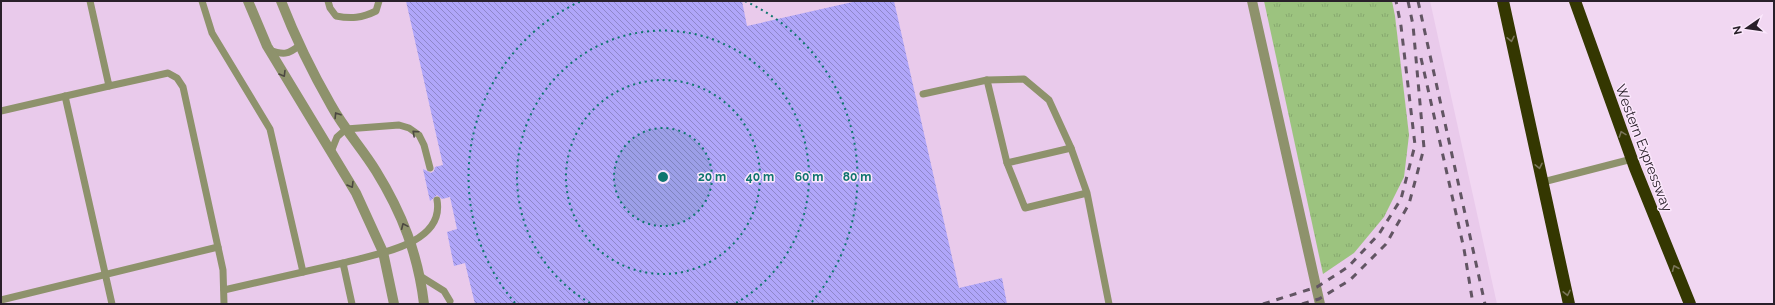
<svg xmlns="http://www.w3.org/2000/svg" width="1775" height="305" font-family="Raleway,sans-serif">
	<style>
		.built { fill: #e9caeb }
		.grass { fill: url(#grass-tufts) }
		.building { fill: url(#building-back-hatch) }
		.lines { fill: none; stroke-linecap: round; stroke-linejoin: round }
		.service { stroke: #8e926c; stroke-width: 7 }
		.minor { stroke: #8e926c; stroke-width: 10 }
		.motorway { stroke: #343701; stroke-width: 12 }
		.rail { stroke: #625563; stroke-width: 3; stroke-dasharray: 7 7; stroke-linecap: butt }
		.oneway { stroke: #7a7559 }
		.oneway2 { stroke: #4c4841 }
		.ring { fill: none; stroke: #0f766e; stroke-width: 2; stroke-dasharray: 2 4 }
		.labels { text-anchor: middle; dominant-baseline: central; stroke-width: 3; stroke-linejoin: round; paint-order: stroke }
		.street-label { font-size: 14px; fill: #29202a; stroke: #fbe7fc }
		.centre { fill: #0f766e; stroke: #fbe7fc; stroke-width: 2 }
		.ring-label { font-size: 12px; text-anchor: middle; font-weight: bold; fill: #0f766e; stroke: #fbe7fc; stroke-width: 3; stroke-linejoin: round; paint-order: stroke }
	</style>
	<defs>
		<pattern id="grass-tufts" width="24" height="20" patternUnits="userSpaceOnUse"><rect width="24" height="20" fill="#9cc37f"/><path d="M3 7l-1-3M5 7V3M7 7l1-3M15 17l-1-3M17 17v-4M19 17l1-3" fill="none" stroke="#86a76e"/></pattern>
		<pattern id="building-back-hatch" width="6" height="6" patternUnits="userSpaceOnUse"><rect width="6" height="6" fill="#b0a6f9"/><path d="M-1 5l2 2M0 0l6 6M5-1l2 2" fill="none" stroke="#8f87ca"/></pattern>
	</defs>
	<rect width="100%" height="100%" fill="#f1d7f2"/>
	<polygon class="built" points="1,1 1430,1 1497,304 1,304"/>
	<polygon class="grass" points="1264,1 1392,1 1395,16 1409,135 1404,177 1384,217 1354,253 1323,274"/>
	<polygon class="building" points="406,1 742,1 747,26 857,1 894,1 959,288 1002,278 1007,304 475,304 465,263 454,266 447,232 457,229 450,197 442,199 437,195 430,201 423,169 431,173 434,171 435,167 443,165"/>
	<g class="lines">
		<g class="service">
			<polyline points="90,1 109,86 168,73 177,78 183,87 223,270 224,304"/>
			<polyline points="202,1 212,33 270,129 303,272 343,263 352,304"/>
			<path d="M328,1L330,8L336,16C351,19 362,18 376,11L379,1"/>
			<path d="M269,50C283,55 288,55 300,45"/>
			<polyline points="987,80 1007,163"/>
			<polyline points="923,94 987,80 1024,79 1049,100 1071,148"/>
			<polyline points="65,96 112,304"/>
			<polyline points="1,111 109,86"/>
			<polyline points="331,152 337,137 346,129 399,125 409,128 419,135 424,145 430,168"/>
			<polyline points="1543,182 1632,159"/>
			<polyline points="1087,193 1025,208 1007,163 1071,148 1087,193 1109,304"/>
			<path d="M343,263C375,254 445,245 437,200"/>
			<polyline points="420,276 444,291 450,301"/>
			<polyline points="224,290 303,272"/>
			<polyline points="1,300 218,247"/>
		</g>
		<g class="minor">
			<polyline points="248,1 267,46 356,193 383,252 394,304"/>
			<path d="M281,1C295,37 312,72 331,105C344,129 362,148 376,171C402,213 418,254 424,304"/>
			<polyline points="1252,1 1320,304"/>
		</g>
		<g class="motorway">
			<polyline points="1503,1 1569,304"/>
			<polyline points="1575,1 1635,168 1690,304"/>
		</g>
		<g class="rail">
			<polyline points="1418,1 1485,304"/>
			<polyline points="1421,58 1464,249 1473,304"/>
			<polyline points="1263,304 1317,287 1348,267 1379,234 1401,199 1415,145 1401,26 1396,1"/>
			<polyline points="1302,304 1319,299 1350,280 1386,244 1409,204 1424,148 1413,25 1408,1"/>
		</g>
	</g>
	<defs><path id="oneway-chevron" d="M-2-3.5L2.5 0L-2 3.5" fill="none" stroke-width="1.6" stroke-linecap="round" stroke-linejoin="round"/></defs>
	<g class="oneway">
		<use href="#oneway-chevron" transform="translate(1511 39) rotate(78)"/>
		<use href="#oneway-chevron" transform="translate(1622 134) rotate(-110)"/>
		<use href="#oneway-chevron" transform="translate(1539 166) rotate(78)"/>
		<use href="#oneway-chevron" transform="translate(1675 268) rotate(-113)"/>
		<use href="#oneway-chevron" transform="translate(1567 293) rotate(78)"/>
	</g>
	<g class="oneway2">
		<use href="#oneway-chevron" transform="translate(283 74) rotate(59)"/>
		<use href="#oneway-chevron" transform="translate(337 115) rotate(-122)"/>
		<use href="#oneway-chevron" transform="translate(415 133) rotate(-138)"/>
		<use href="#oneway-chevron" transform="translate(351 185) rotate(59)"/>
		<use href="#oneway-chevron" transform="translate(404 226) rotate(-114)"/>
	</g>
	<circle cx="663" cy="177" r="49" fill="#0f766e" fill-opacity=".12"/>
	<g class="ring">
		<circle cx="663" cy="177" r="49"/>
		<circle cx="663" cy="177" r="97"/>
		<path d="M590 303A146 146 0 1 1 736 303"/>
		<path d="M515 303A194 194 0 0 1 581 1M745 1A194 194 0 0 1 811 303"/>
	</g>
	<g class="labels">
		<g class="street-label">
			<text transform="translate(1644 148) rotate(69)">Western Expressway</text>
		</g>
	</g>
	<circle cx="663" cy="177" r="6" class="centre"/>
	<g class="ring-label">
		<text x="712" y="181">20 m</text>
		<text x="760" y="181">40 m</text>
		<text x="809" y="181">60 m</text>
		<text x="857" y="181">80 m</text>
	</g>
	<rect width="1775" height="305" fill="none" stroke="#29202a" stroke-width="4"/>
	<g transform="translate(1747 28) rotate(257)" stroke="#fbe7fc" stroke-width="3" paint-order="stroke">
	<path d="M0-3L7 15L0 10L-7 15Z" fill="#29202a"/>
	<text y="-6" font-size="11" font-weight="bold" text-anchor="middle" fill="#29202a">N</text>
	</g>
</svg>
